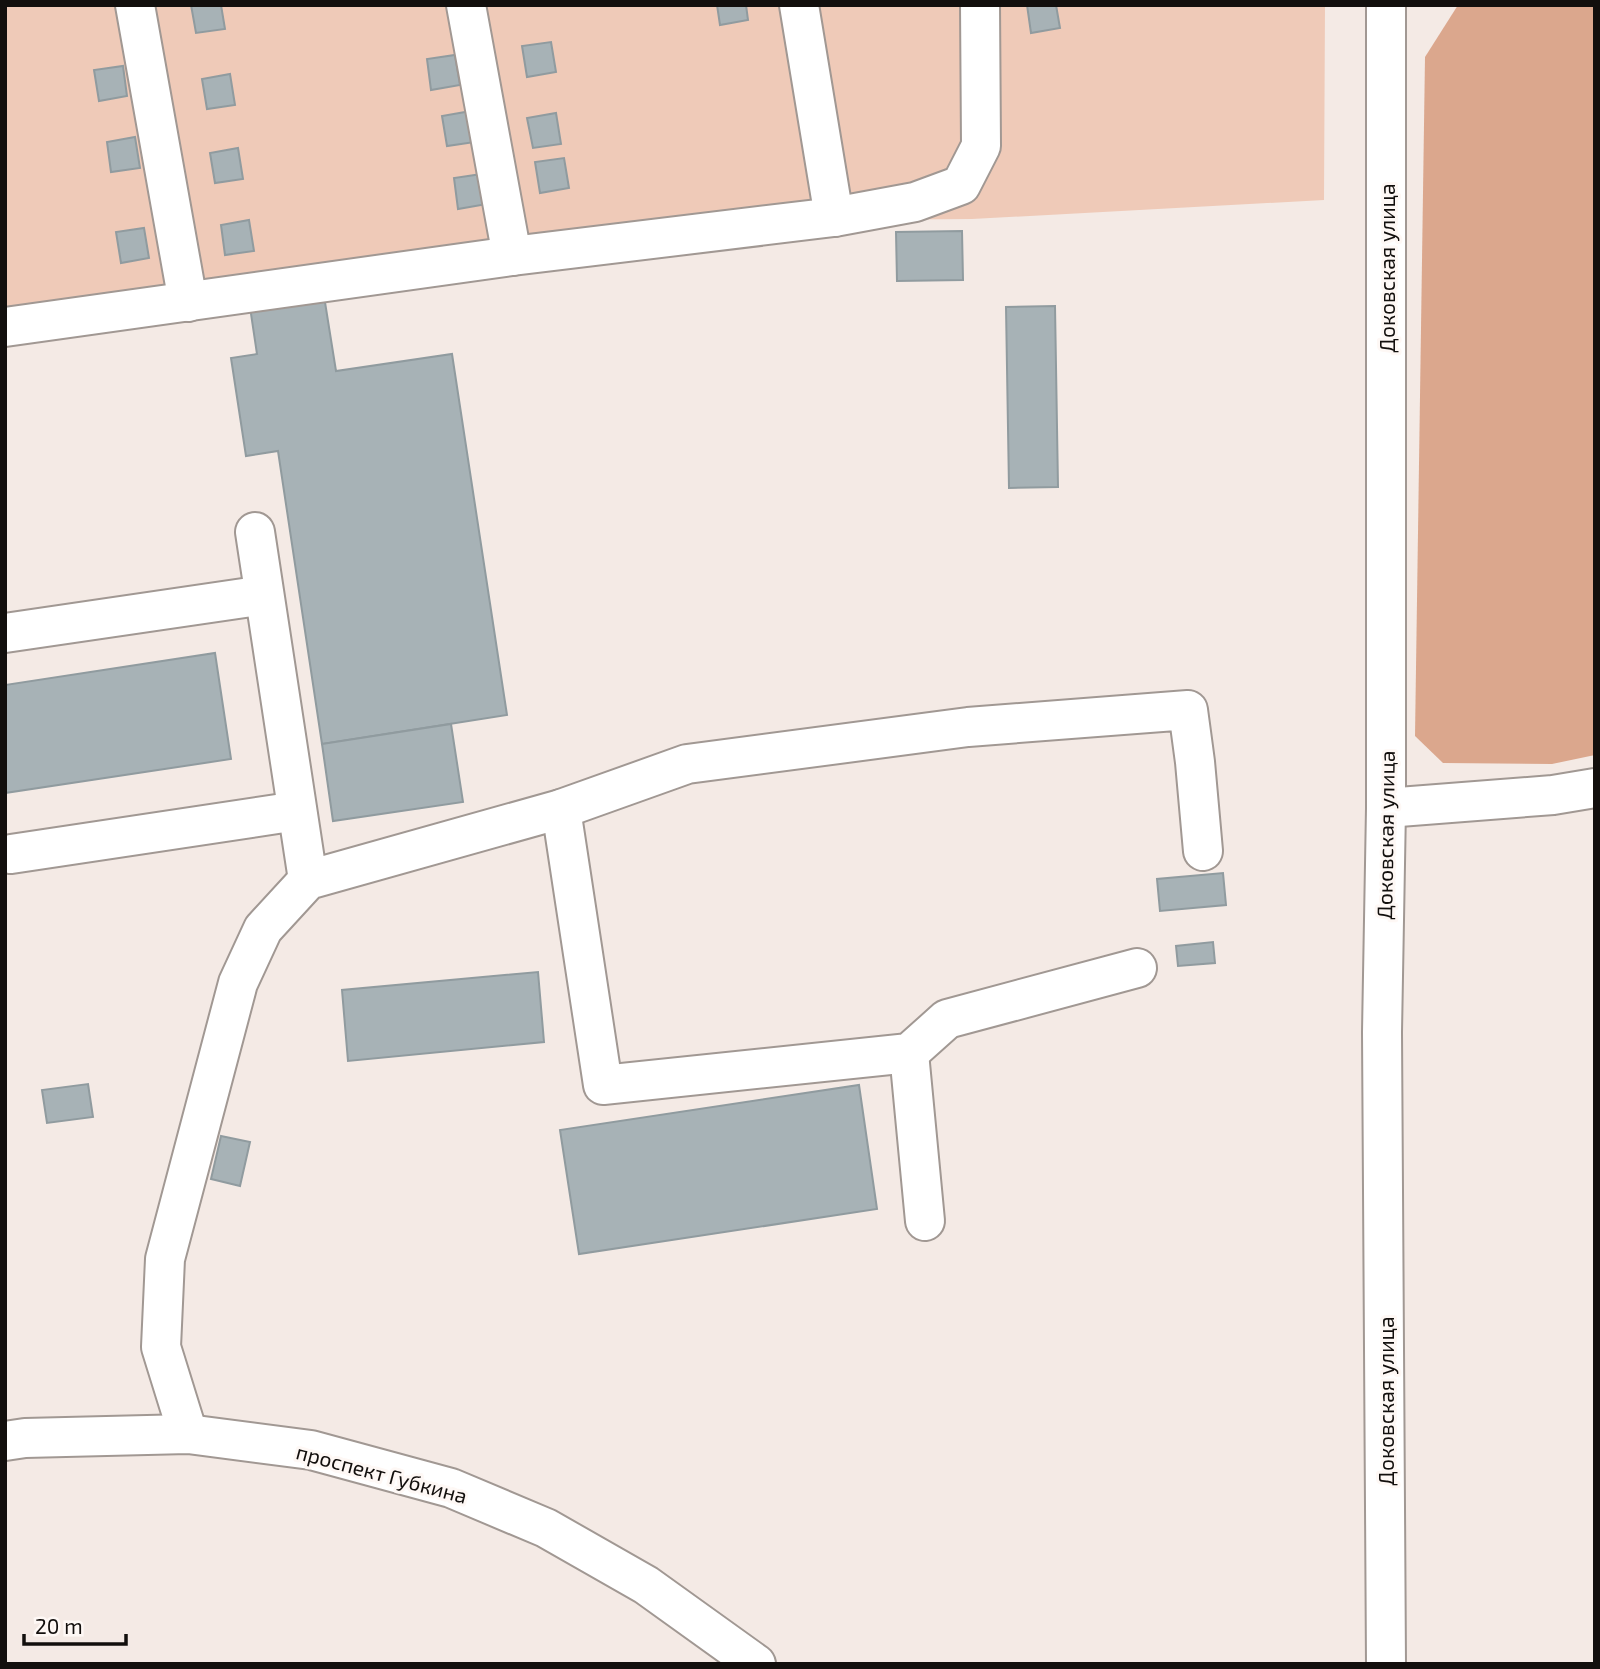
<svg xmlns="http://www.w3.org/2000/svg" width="1600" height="1669" font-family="'Exo 2',sans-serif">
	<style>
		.green { fill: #efcab8 }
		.forest { fill: #dba78d }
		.building { fill: #a7b2b6; stroke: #909b9f; stroke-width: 2 }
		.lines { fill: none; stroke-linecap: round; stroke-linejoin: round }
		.minor-casing { stroke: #a19893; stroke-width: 42 }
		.minor { stroke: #fff; stroke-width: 38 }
		.labels { text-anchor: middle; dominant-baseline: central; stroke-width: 6; stroke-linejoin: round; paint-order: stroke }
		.street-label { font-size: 21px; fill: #120f0d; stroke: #fef8f5 }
	</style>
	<rect width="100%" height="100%" fill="#f4eae5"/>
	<polygon class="green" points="5,5 1325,5 1324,200 972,219 848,220 5,332"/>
	<polygon class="forest" points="1458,5 1595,5 1595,755 1552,764 1443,763 1415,736 1425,57"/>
	<g class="building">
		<polygon points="191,5 221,5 225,29 196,33"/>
		<polygon points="717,5 746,5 748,20 720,25"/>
		<polygon points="1027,5 1056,5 1060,28 1031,33"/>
		<polygon points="551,42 556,72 527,77 522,46"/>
		<polygon points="455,55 460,85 431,90 427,59"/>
		<polygon points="123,66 127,96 99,101 94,70"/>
		<polygon points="230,74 235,105 207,109 202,79"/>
		<polygon points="471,111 475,142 447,146 442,116"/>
		<polygon points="556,113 561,144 533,148 527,118"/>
		<polygon points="135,137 140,168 111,172 107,142"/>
		<polygon points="238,148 243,179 215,183 210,153"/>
		<polygon points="564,158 569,188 540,193 535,162"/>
		<polygon points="482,174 487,204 458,209 454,178"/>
		<polygon points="249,220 254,251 225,255 221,225"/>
		<polygon points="144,228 149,258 121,263 116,232"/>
		<polygon points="962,231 963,280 897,281 896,232"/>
		<polygon points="324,296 336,371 452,354 507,715 322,744 278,451 246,456 231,358 257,354 250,307"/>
		<polygon points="1055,306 1058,487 1009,488 1006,307"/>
		<polygon points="215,653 231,759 5,793 5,685"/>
		<polygon points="451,724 463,802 333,821 322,744"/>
		<polygon points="1223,873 1226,905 1160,911 1157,879"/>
		<polygon points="1213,942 1215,963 1178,966 1176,946"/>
		<polygon points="538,972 544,1042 348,1061 342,990"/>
		<polygon points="88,1084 93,1117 47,1123 42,1090"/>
		<polygon points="859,1085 877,1209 579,1254 560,1130"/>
		<polygon points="221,1136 250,1142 240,1186 211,1179"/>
	</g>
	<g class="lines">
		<defs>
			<g id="minor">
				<polyline points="135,5 188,302"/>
				<polyline points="466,5 512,256"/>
				<polyline points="799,5 834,217"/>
				<polyline points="1386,5 1386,808 1382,1032 1386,1664"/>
				<polyline points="5,327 512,256 834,217 915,202 961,185 981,146 980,5"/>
				<polyline points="255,532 308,880"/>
				<polyline points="5,633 264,595"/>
				<polyline points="1386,808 1553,795 1595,788"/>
				<polyline points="561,809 603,1085 909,1053 947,1019 1137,968"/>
				<polyline points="11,854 297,811"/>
				<polyline points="909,1053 925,1221"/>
				<polyline points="188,1434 161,1347 165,1259 238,983 263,929 308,880 561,809 687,764 968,727 1188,710 1195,762 1203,851"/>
				<polyline points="5,1441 25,1438 188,1434 311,1450 451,1488 546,1528 646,1585 756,1664"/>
			</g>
		</defs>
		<use href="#minor" class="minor-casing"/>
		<use href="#minor" class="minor"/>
	</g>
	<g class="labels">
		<g class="street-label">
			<text transform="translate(1386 268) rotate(-90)">Доковская улица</text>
			<text transform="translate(1385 835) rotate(-89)">Доковская улица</text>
			<text transform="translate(1385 1401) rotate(-90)">Доковская улица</text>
			<text transform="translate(382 1473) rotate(15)">проспект Губкина</text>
		</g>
	</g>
	<rect width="1600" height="1669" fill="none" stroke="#120f0d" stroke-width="14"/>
	<path d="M24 1634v10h102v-10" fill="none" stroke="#120f0d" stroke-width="3.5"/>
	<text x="35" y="1634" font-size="21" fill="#120f0d" stroke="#fef8f5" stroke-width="5" paint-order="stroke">20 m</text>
</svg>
